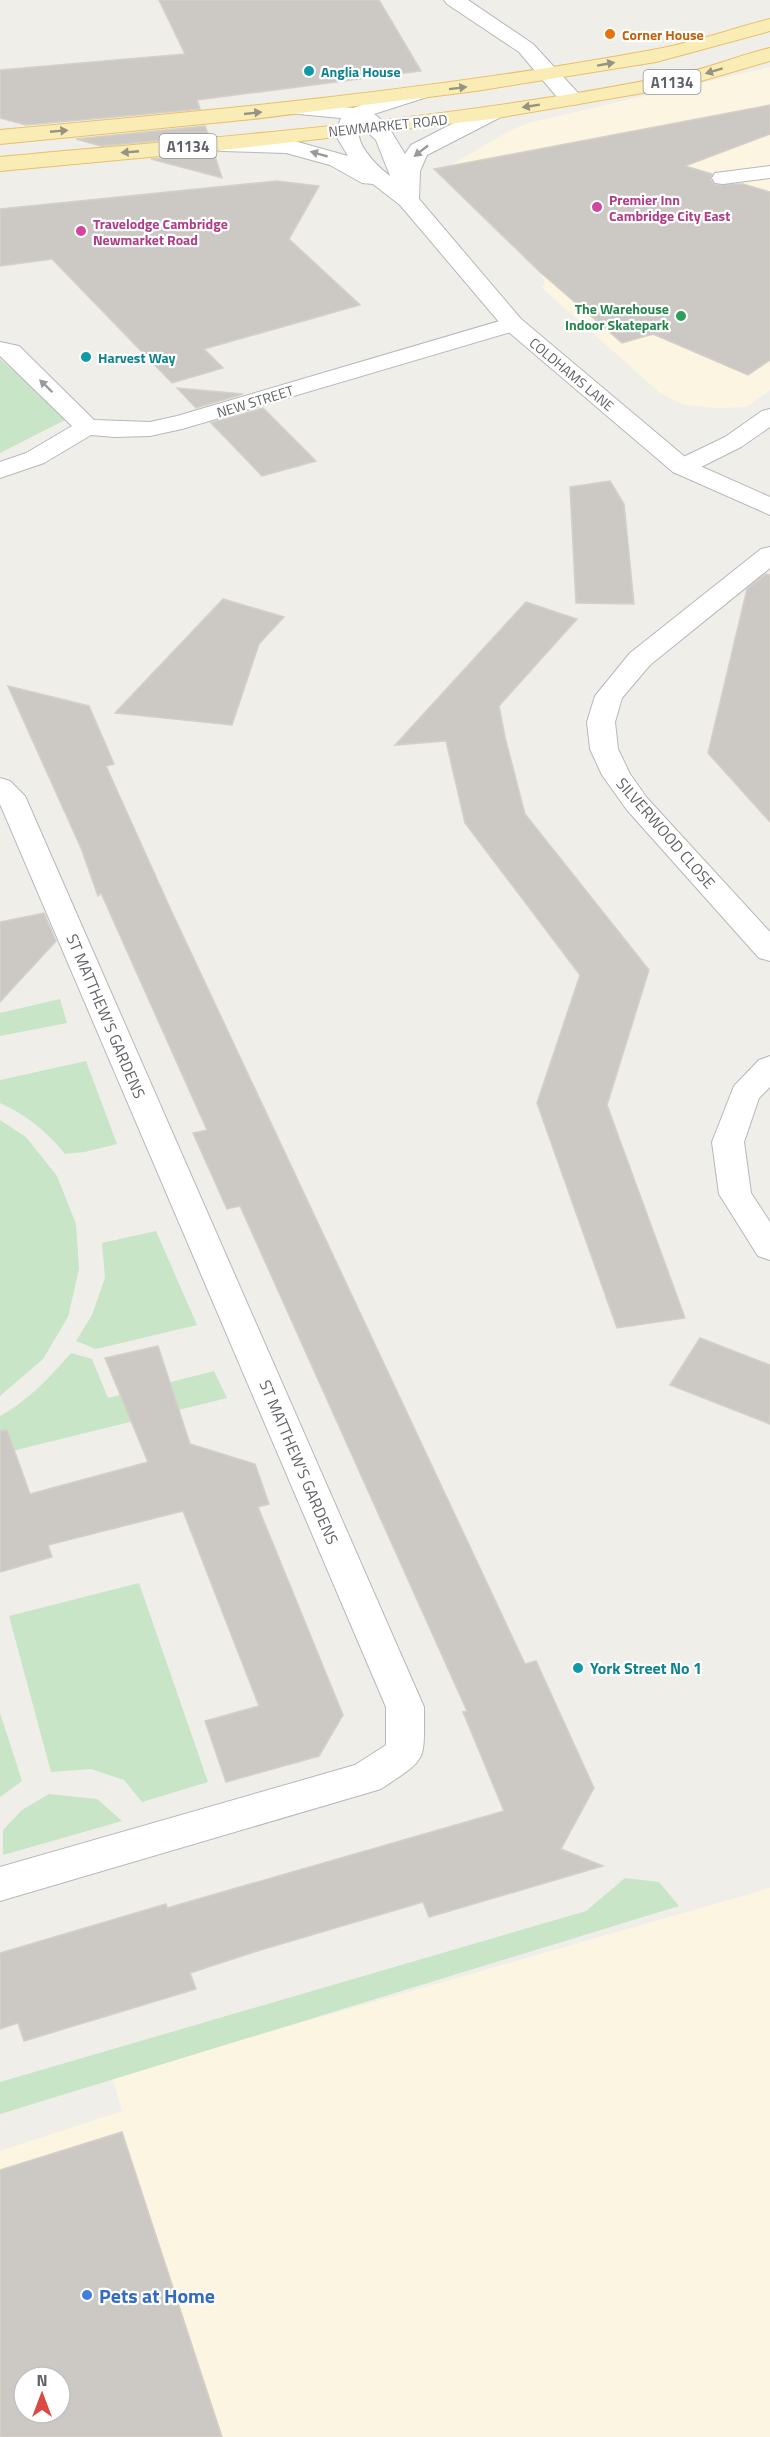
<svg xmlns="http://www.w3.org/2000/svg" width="770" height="2437" font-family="'Titillium Web',sans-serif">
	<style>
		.commercial { fill: #fcf5e2; fill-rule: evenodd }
		.green { fill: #c8e5c7 }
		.building { fill: #ccc9c5; stroke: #d5d0c7; stroke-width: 1.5; fill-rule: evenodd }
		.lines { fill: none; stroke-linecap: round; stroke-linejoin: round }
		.service-casing { stroke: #b5b8bc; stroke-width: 2 }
		.minor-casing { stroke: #b5b8bc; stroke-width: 2 }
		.tertiary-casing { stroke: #b5b8bc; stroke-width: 2 }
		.primary-casing { stroke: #e7c06a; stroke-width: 2 }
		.service { fill: #fff; fill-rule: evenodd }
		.minor { fill: #fff; fill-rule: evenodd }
		.tertiary { fill: #fff; fill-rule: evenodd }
		.primary { fill: #f9ecb5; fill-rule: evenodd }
		.oneway { fill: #969382 }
		.oneway2 { fill: #989a9c }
		.food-dot { fill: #e8710a; stroke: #fff; stroke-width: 2 }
		.culture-dot { fill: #0f9aa8; stroke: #fff; stroke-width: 2 }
		.hotel-dot { fill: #d1479c; stroke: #fff; stroke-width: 2 }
		.leisure-dot { fill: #2e9e5b; stroke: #fff; stroke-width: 2 }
		.shop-dot { fill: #3f7fe0; stroke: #fff; stroke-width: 2 }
		.labels { text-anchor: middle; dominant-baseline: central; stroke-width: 4.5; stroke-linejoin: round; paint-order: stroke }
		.far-food-label { font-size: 14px; font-weight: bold; fill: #c56008; stroke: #fff; text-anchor: start }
		.far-culture-label { font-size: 14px; font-weight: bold; fill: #0d838f; stroke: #fff; text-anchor: start }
		.far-street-label { font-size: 14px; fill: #606367; stroke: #fff }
		.far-hotel-label { font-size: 14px; font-weight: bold; fill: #b23c85; stroke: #fff; text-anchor: start }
		.far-leisure-label { font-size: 14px; font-weight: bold; fill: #27864d; stroke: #fff; text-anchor: end }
		.shield { fill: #fff; stroke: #909295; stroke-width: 1.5 }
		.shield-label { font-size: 15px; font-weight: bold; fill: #606367 }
		.street-label { font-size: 16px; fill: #606367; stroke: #fff }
		.culture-label { font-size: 16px; font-weight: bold; fill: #0d838f; stroke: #fff; text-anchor: start }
		.near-shop-label { font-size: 20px; font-weight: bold; fill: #366cbe; stroke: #fff; text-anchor: start }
	</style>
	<rect width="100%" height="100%" fill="#f0eee9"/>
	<g class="commercial">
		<polygon points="770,67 770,390 747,407 718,408 684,405 660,393 542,288 545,283 540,272 438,173 507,132 528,123"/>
		<path d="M770,1888V2437H0V2151L122,2111L112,2077ZM24,2377H60V2413H24Z"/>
	</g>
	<g class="green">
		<polygon points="0,359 67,419 0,453"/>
		<polygon points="60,999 67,1023 0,1036 0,1013"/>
		<path d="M86,1061L117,1144L85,1152L65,1154C47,1131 26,1115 0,1103V1080Z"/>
		<polygon points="0,1120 26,1137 57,1176 76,1224 79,1269 68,1317 43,1359 0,1396"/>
		<polygon points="156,1231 197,1325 96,1349 76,1341 92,1315 105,1278 102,1243"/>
		<path d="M71,1353L92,1359L108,1398L214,1371L227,1398L0,1454V1416C28,1401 50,1377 71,1353Z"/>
		<polygon points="139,1583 208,1782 142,1802 124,1780 91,1769 51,1772 9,1616"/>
		<polygon points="0,1713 22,1781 0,1797"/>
		<polygon points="49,1794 97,1799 122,1821 3,1855 3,1830 22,1810"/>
		<polygon points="625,1878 659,1882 679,1906 0,2114 0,2082 586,1911"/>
	</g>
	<g class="building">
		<polygon points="159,0 379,0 421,71 197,100 200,109 26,125 0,118 0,70 185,54"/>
		<polygon points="770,105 770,134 685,166 712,174 710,179 715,185 743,184 770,192 770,360 748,375 653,334 622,343 540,272 434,169"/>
		<polygon points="205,126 209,136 101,146 76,139"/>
		<polygon points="214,153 222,178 151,159"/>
		<polygon points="277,181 319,186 289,239 360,305 204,349 223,368 172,383 52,259 0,266 0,209"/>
		<polygon points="177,388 243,394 196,408"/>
		<polygon points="263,408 316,461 262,476 211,423"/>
		<polygon points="610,481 624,504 634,604 576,603 570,487"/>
		<polygon points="766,574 770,575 770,822 708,753 747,589"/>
		<polygon points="223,599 284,617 259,644 232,725 115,713"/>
		<polygon points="526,602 577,619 499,706 505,737 525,814 649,970 607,1105 685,1318 617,1328 537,1103 580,975 465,823 446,741 395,745"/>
		<polygon points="8,686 89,706 114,764 106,766 170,908 525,1664 536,1661 594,1788 561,1849 603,1866 429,1917 423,1902 254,1952 190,1973 196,1989 24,2041 18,2023 0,2029 0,1953 166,1904 167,1908 504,1811 463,1712 467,1711 240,1206 227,1209 193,1133 207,1130 101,893 98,896 81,848"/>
		<polygon points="44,913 56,941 0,1002 0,922"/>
		<polygon points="700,1338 770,1365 770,1424 670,1385"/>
		<polygon points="158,1346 190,1444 255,1464 269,1504 258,1507 343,1715 319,1756 226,1782 205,1721 259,1706 183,1511 48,1545 52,1557 0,1572 0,1431 7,1430 30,1494 148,1462 105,1358"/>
		<path d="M122,2132L222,2437H0V2170ZM24,2377H60V2413H24Z"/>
	</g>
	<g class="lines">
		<defs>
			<g id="service">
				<polygon points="770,166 770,178 723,184 715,183 712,178 715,173 723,172"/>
				<polygon points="770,409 770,427 741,447 691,472 682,474 673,472 670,467 673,462 725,437 762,411"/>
			</g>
			<g id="minor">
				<polygon points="444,0 468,0 533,44 579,94 582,99 579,104 571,105 563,104 519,52 447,4"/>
				<polygon points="513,317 521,319 525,324 521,329 182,429 150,436 115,437 91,435 44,463 0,478 0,462 26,453 72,426 0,356 0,342 19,346 94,420 150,422 177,416"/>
				<polygon points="770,547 770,568 650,665 622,698 615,722 618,749 630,774 647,798 770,932 770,961 759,958 627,810 602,775 590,749 587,722 595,696 630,653 761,549"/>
				<path d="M0,778L10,781L25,796L424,1707C424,1764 428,1757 381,1789L0,1901V1867L355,1765L386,1745V1707L0,804Z"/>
				<polygon points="770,1056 770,1087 759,1098 744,1142 751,1193 770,1222 770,1260 758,1256 719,1194 712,1142 734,1086 759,1060"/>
			</g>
			<path id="tertiary" d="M419,86L427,87L430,92L427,97L374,114L386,123L405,154L411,145L483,108L491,107L499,108L502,113L499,118L427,155L420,171L419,199L521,319L691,462L770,497V515L673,472L505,329L400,205L373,184L362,183L330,165L286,153L222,151L214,149L211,144L214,139L222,137L287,139L348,156L335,134L341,118L288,113L285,108L288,103L296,102L353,108ZM359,124L376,140L390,176C375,164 354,144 359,124Z"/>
			<g id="primary">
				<path d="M770,19V31L656,62L476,91L253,119L0,144V130C218,110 436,90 652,50C692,43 731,29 770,19Z"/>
				<path d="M770,48V61L684,86L491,119L214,151L0,171V157C226,136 456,120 679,74C710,68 739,55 770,48Z"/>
			</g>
		</defs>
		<use href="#service" class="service-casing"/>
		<use href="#minor" class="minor-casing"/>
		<use href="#tertiary" class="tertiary-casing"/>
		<use href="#primary" class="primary-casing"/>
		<use href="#service" class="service"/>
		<use href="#minor" class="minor"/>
		<use href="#tertiary" class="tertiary"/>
		<use href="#primary" class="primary"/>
	</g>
	<defs><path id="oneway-solid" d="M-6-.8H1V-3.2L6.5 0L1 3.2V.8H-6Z" transform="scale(1.5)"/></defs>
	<g class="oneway">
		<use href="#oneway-solid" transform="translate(606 64) rotate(-10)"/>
		<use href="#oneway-solid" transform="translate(714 71) rotate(163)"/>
		<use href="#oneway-solid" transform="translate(458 88) rotate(-7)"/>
		<use href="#oneway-solid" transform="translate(531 106) rotate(171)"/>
		<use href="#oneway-solid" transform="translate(253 113) rotate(-6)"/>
		<use href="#oneway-solid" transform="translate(59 131) rotate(-5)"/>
		<use href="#oneway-solid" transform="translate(130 152) rotate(175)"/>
	</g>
	<g class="oneway2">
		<use href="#oneway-solid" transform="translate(421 151) rotate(142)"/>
		<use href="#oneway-solid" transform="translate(319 154) rotate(-164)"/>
		<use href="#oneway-solid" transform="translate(46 386) rotate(-136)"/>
	</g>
	<circle class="food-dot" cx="610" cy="34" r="6"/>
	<g class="culture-dot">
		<circle cx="309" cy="71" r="6"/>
		<circle cx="86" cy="357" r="6"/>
		<circle cx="578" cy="1668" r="6"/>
	</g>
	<g class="hotel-dot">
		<circle cx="597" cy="207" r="6"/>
		<circle cx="81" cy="231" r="6"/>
	</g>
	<circle class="leisure-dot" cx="681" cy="316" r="6"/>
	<circle class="shop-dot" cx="87" cy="2295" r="6"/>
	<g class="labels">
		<g class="far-food-label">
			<text x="622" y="34">Corner House</text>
		</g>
		<g class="far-culture-label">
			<text x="321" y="71">Anglia House</text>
			<text x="98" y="357">Harvest Way</text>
		</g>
		<g class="far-street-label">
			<text transform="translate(388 125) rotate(-6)">NEWMARKET ROAD</text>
			<text transform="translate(572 374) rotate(40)">COLDHAMS LANE</text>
			<text transform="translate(255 401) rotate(-17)">NEW STREET</text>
		</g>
		<g class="far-hotel-label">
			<text x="609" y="199">Premier Inn<tspan x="609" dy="16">Cambridge City East</tspan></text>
			<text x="93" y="223">Travelodge Cambridge<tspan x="93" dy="16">Newmarket Road</tspan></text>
		</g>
		<g class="far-leisure-label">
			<text x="669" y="308">The Warehouse<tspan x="669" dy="16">Indoor Skatepark</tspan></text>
		</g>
		<g class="shield">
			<rect x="643.5" y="70" width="57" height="24" rx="4.5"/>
			<rect x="159.5" y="134" width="57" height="24" rx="4.5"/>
		</g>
		<g class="shield-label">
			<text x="672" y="82">A1134</text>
			<text x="188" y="146">A1134</text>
		</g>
		<g class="street-label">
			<text transform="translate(666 833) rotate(49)">SILVERWOOD CLOSE</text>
			<text transform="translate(106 1016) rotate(67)">ST MATTHEW'S GARDENS</text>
			<text transform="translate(299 1462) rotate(67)">ST MATTHEW'S GARDENS</text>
		</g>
		<g class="culture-label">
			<text x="590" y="1668">York Street No 1</text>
		</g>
		<g class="near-shop-label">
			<text x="99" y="2295">Pets at Home</text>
		</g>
	</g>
	<g transform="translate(42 2395)"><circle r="28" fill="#ffffff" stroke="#bfc1c2" stroke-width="1.5"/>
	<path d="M0-4.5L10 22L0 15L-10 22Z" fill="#dd4942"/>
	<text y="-9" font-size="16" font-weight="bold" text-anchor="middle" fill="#606367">N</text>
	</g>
</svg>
